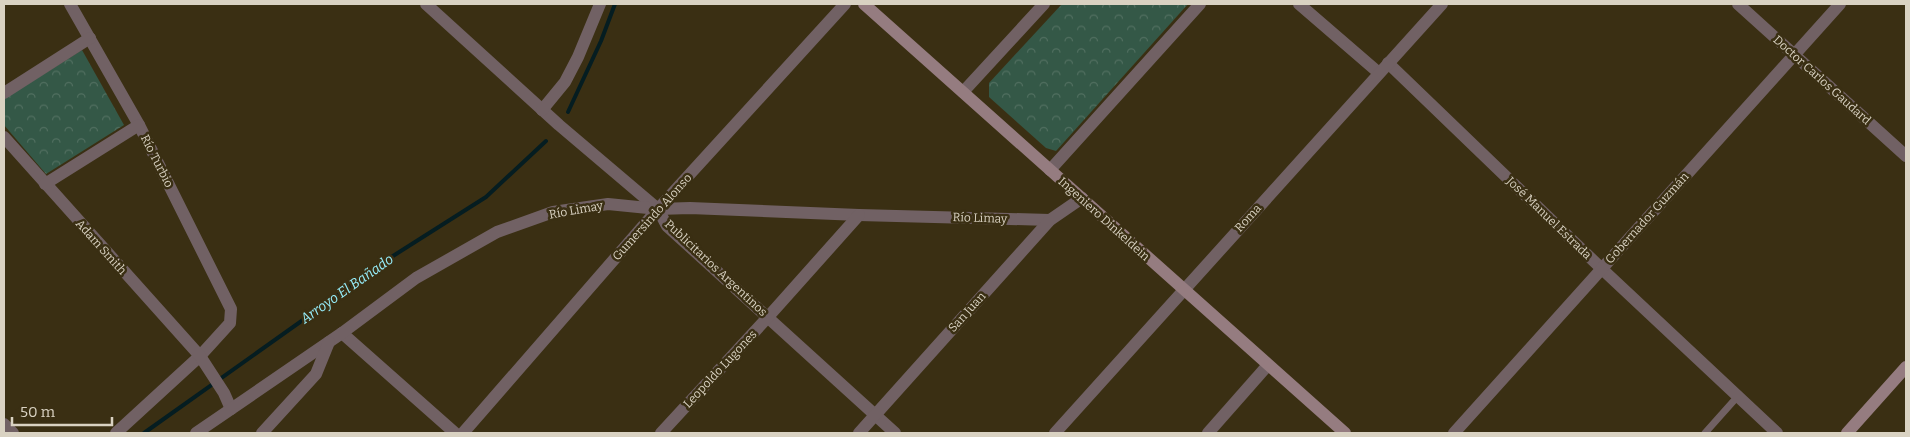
<svg xmlns="http://www.w3.org/2000/svg" width="1910" height="437" font-family="Bitter,serif">
	<style>
		.forest { fill: url(#forest-crowns) }
		.lines { fill: none; stroke-linecap: round; stroke-linejoin: round }
		.stream { stroke: #051d21; stroke-width: 4 }
		.lane { stroke: #716164; stroke-width: 7 }
		.street { stroke: #716164; stroke-width: 12 }
		.secondary { stroke: #957c80; stroke-width: 12 }
		.labels { text-anchor: middle; dominant-baseline: central; stroke-width: 5; stroke-linejoin: round; paint-order: stroke }
		.street-label { font-size: 12px; fill: #d9d2c2; stroke: #3a2f13 }
		.water-label { font-size: 14px; font-style: italic; fill: #97effc; stroke: #3a2f13 }
	</style>
	<defs>
		<pattern id="forest-crowns" width="20" height="18" patternUnits="userSpaceOnUse" patternTransform="scale(1.25)"><rect width="20" height="18" fill="#345847"/><path d="M2 6a3 3 0 1 1 6 0M12 15a3 3 0 1 1 6 0" fill="none" stroke="#516f60"/></pattern>
	</defs>
	<rect width="100%" height="100%" fill="#3a2f13"/>
	<g class="forest">
		<polygon points="1062,4 1188,4 1056,151 1046,148 989,97 989,83"/>
		<polygon points="82,50 124,125 46,174 4,125 4,99"/>
	</g>
	<g class="lines">
		<g class="stream">
			<polyline points="568,112 601,41 615,4"/>
			<polyline points="144,433 393,256 486,197 546,141"/>
		</g>
		<polyline class="lane" points="1705,433 1738,396"/>
		<g class="street">
			<polyline points="70,4 139,125 231,309 230,323 200,356 116,433"/>
			<polyline points="426,4 559,125 658,209 667,226 895,433"/>
			<polyline points="1299,4 1379,73"/>
			<polyline points="1738,4 1906,156"/>
			<polyline points="1388,63 1602,269 1777,433"/>
			<polyline points="963,92 1044,4"/>
			<polyline points="4,93 90,38"/>
			<polyline points="542,110 565,82 578,57 600,4"/>
			<polyline points="4,137 200,356 224,393 231,409"/>
			<polyline points="1050,170 1200,4"/>
			<polyline points="45,184 139,125"/>
			<polyline points="342,333 455,433"/>
			<polyline points="4,424 13,433"/>
			<polyline points="196,433 342,333 416,278 497,232 553,212 608,204 658,209 690,208 859,215 1050,220"/>
			<polyline points="262,433 316,374 329,342"/>
			<polyline points="463,433 658,209 845,4"/>
			<polyline points="661,433 768,317 859,215"/>
			<polyline points="859,433 1050,220 1082,198"/>
			<polyline points="1055,433 1442,4"/>
			<polyline points="1208,433 1268,365"/>
			<polyline points="1454,433 1840,4"/>
		</g>
		<g class="secondary">
			<polyline points="864,4 1345,433"/>
			<polyline points="1847,433 1906,367"/>
		</g>
	</g>
	<g class="labels">
		<g class="street-label">
			<text transform="translate(1822 80) rotate(42)">Doctor Carlos Gaudard</text>
			<text transform="translate(157 161) rotate(63)">Río Turbio</text>
			<text transform="translate(576 210) rotate(-10)">Río Limay</text>
			<text transform="translate(652 217) rotate(-48)">Gumersindo Alonso</text>
			<text transform="translate(980 218) rotate(2)">Río Limay</text>
			<text transform="translate(1248 218) rotate(-48)">Roma</text>
			<text transform="translate(1549 218) rotate(44)">José Manuel Estrada</text>
			<text transform="translate(1647 218) rotate(-48)">Gobernador Guzmán</text>
			<text transform="translate(1104 219) rotate(42)">Ingeniero Dinkeldein</text>
			<text transform="translate(101 247) rotate(48)">Adam Smith</text>
			<text transform="translate(716 268) rotate(43)">Publicitarios Argentinos</text>
			<text transform="translate(967 312) rotate(-48)">San Juan</text>
			<text transform="translate(720 369) rotate(-47)">Leopoldo Lugones</text>
		</g>
		<g class="water-label">
			<text transform="translate(347 289) rotate(-35)">Arroyo El Bañado</text>
		</g>
	</g>
	<rect width="1910" height="437" fill="none" stroke="#d9d2c2" stroke-width="10"/>
	<path d="M12 417v8h100v-8" fill="none" stroke="#d9d2c2" stroke-width="2.5"/>
	<text x="20" y="417" font-size="15" fill="#d9d2c2" stroke="#3a2f13" stroke-width="4" paint-order="stroke">50 m</text>
</svg>
